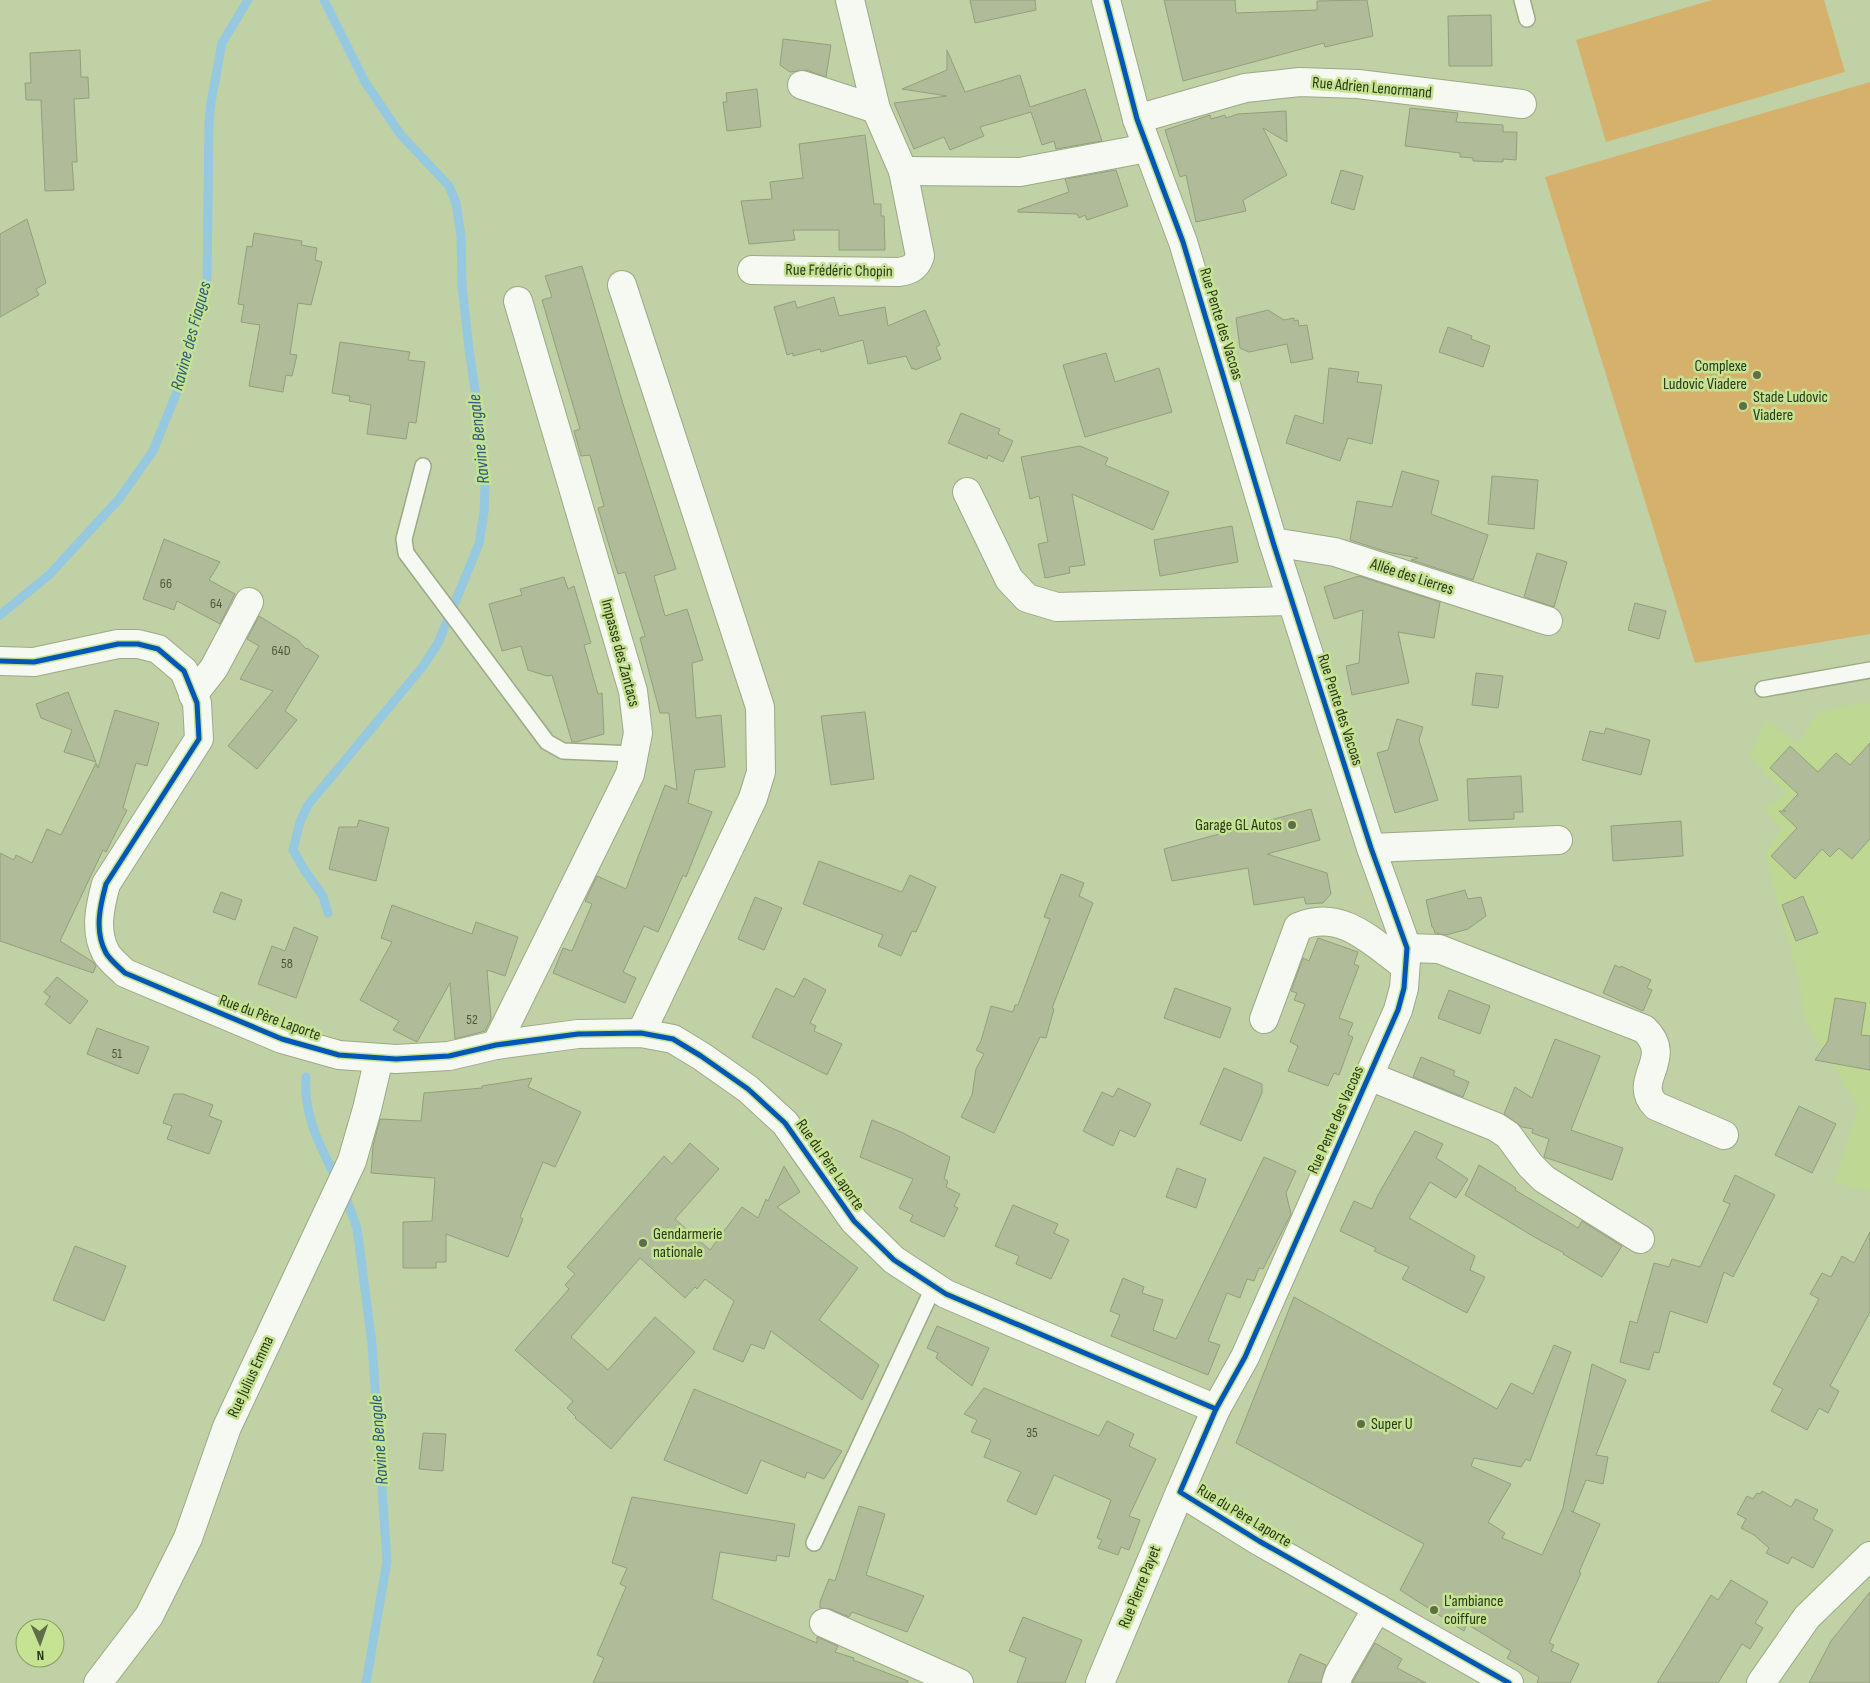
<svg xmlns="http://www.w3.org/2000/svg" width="1870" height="1683" font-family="'Sofia Sans Condensed',sans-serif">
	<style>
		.built { fill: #bed793 }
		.green { fill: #d6b16b }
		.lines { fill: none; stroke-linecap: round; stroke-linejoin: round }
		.stream { stroke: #96c8e0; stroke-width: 9 }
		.building { fill: #b0bc99; stroke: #929f7c }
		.service-casing { stroke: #9ca986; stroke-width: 18 }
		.minor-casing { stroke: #9ca986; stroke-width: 30 }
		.service { stroke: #f6f8f2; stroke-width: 15 }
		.minor { stroke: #f6f8f2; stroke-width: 28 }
		.cycleway-casing { stroke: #c5e393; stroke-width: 8 }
		.cycleway { stroke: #0057b8; stroke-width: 5 }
		.poi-dot { fill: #606d49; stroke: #c5e393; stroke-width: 2 }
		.labels { text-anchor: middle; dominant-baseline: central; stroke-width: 5; stroke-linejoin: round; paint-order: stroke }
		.number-label { font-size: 14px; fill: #4d5838 }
		.street-label { font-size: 16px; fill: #2c3717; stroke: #c5e393 }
		.poi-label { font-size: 16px; fill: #2c3717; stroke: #c5e393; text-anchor: start }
		.water-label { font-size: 18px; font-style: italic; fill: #2a597e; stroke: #c5e393 }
	</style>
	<rect width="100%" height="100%" fill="#c0d1a5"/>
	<polygon class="built" points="1870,702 1870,1191 1835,1183 1858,1106 1805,1020 1798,975 1765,854 1782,829 1764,809 1786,793 1750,757 1766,721 1798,745 1818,712"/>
	<g class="green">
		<polygon points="1712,0 1824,0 1845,72 1606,142 1576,40"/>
		<polygon points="1870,82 1870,634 1695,663 1545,177"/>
	</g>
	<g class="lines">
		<g class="stream">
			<polyline points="324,0 365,82 401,135 449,186 456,203 461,236 462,286 469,349 482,438 485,484 484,512 479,544 438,643 424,665 308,805 300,822 293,850 305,871 323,896 328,913"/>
			<polyline points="0,615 49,575 119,499 153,451 183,377 207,282 209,123 211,102 222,43 248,0"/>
			<path d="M306,1077C303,1111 318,1143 333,1172"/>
			<polyline points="346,1198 357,1228 372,1344 387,1561 366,1683"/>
		</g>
	</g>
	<g class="building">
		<polygon points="970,0 1035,0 1036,10 975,23"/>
		<polygon points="1164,0 1235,0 1236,13 1317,10 1317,1 1367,0 1373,36 1325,47 1324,43 1183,81"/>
		<polygon points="1491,15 1492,66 1449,66 1448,16"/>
		<polygon points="783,39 831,45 826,77 806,70 790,72 780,65"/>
		<polygon points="80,50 81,77 88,77 89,98 74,99 77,162 72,162 74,190 45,191 41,100 26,100 25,83 31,83 30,53"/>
		<polygon points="947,50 965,92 1020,75 1030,107 1085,89 1102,141 1056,149 1054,141 1042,145 1031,112 980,127 984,136 950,150 944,137 914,149 894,103 947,96 902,89 947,70"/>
		<polygon points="757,89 761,127 727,131 723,102 727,102 726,93"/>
		<polygon points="1410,108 1458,113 1456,122 1503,125 1503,132 1517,132 1516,160 1503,159 1503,162 1473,161 1473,158 1460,157 1460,153 1405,146"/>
		<polygon points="1286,111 1287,142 1263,128 1287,175 1243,200 1246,211 1196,222 1186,175 1180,177 1165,130 1210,115 1211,119 1225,115 1226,118 1238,114"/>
		<polygon points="865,135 874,204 881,204 881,216 884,216 885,250 839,250 839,230 793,230 795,240 749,244 741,201 772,199 770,182 803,178 799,144"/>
		<polygon points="1116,170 1128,206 1087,220 1085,215 1079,218 1077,214 1018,212 1018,210 1069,192 1065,179"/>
		<polygon points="1341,170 1363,176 1354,210 1331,203"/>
		<polygon points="27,219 46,283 36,289 39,295 0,317 0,234"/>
		<polygon points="254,233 302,241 301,245 317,248 315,260 322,262 311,305 298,303 290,354 297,355 292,376 286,375 283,392 249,386 260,325 241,322 244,305 238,304 247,246 252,247"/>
		<polygon points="582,266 623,404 676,569 654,576 665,616 687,609 703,660 692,663 696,718 721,715 725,767 695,770 688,803 712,812 686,877 683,875 658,932 644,926 623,972 636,978 625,1003 553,973 563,948 572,951 592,904 585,901 597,876 626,889 665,785 677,790 669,713 660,713 640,638 645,636 625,572 618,574 608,542 598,508 604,506 590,455 581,456 574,431 580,429 542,300 552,297 545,276"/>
		<polygon points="834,297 839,316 885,307 888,326 925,310 940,345 936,347 941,359 915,370 914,368 912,369 906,356 868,364 863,340 821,352 820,349 793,356 793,353 787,355 774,307 795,301 797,308"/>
		<polygon points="1268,310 1284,320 1294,318 1294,321 1298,320 1299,326 1307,325 1313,359 1291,363 1287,344 1249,352 1240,348 1236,318"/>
		<polygon points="1448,327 1472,336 1471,339 1490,346 1483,367 1439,352"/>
		<polygon points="340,342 410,352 408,360 425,362 416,423 409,422 406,439 367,434 371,405 349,401 350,396 332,393"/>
		<polygon points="1106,353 1115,382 1159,368 1172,412 1085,437 1063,365"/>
		<polygon points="1329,368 1359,372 1357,382 1382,385 1372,444 1348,438 1340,461 1286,443 1295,415 1323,424"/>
		<polygon points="961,413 1000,429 998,434 1013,441 1003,462 988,455 987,459 948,443"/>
		<polygon points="1080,446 1108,458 1105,465 1169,492 1153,530 1072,494 1085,565 1069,567 1070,573 1045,578 1038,544 1048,542 1039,496 1030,499 1021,457"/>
		<polygon points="1402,471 1439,481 1431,514 1488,535 1473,580 1411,560 1418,558 1387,552 1350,540 1357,501 1392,507"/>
		<polygon points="1492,476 1538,480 1534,529 1488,524"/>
		<polygon points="1232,526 1238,562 1160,576 1154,540"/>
		<polygon points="164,539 220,562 209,580 235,594 220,624 177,601 174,610 143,599"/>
		<polygon points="1537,553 1567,562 1554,607 1524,597"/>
		<polygon points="1359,576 1440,602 1434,638 1398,632 1409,683 1352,695 1346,666 1359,663 1363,610 1334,619 1324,587"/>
		<polygon points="564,577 568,589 574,586 591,643 584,645 598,694 602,693 604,734 576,742 572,742 552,675 547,676 528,670 521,646 502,651 489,604 522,595 520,589"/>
		<polygon points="1635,603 1666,611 1659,639 1628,630"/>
		<polygon points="259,616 298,640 306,649 307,648 319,656 285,711 297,720 257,769 228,746 273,691 240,679 259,646 247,639"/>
		<polygon points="1476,673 1503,676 1498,708 1472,705"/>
		<polygon points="68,692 77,715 96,762 64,752 72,730 41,718 36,704"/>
		<polygon points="115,710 159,723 147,766 136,763 123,808 127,810 106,852 103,850 60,941 93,962 96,966 93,973 0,941 0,853 14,860 16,855 32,863 47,829 61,835 96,763 98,768"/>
		<polygon points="865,712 874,779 831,785 821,716"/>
		<polygon points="1397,719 1423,727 1419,740 1438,800 1395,813 1377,753 1388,750"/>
		<polygon points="1606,728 1650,740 1641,775 1582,760 1590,731 1604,734"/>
		<polygon points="1870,743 1870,839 1852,859 1839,848 1830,857 1822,849 1795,879 1771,856 1797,828 1779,811 1786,811 1783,810 1798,794 1770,768 1790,746 1818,772 1836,753 1850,765"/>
		<polygon points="1521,776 1523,812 1514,812 1514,819 1469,821 1467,779"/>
		<polygon points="1311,809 1320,840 1267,854 1327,873 1331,894 1323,903 1306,904 1304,897 1254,905 1248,868 1172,881 1164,849"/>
		<polygon points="359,820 389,828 376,881 329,869 339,827 357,827"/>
		<polygon points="1681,821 1683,856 1613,861 1611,826"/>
		<polygon points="819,861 902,892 910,875 936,887 916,932 912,931 901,956 878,946 883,935 803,904"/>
		<polygon points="1061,874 1084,883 1079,896 1093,903 1052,1008 1054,1009 1046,1038 1040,1037 994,1133 961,1117 972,1095 976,1069 984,1054 976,1050 981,1041 991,1006 1013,1012 1015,1005 1018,1005 1050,919 1044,917"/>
		<polygon points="1465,890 1468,899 1481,897 1486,916 1468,929 1446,935 1435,933 1433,927 1432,927 1426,900"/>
		<polygon points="221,892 242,900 235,920 213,912"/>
		<polygon points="1803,896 1818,933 1796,941 1782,905"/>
		<polygon points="755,897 782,908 764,950 738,939"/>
		<polygon points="392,905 472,934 476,922 518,937 505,976 487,970 491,1019 485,1031 455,1039 450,983 417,1042 393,1030 399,1021 360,1000 392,942 381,938"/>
		<polygon points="294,927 318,937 296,998 258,984 272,946 285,951"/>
		<polygon points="1318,938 1358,952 1354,964 1359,966 1339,1018 1353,1023 1348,1035 1353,1037 1339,1075 1334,1073 1328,1086 1288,1071 1298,1046 1290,1042 1305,1004 1294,1000 1297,993 1291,991 1303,958 1309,961"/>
		<polygon points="1615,965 1620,968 1621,966 1651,980 1647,988 1652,990 1643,1011 1603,993"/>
		<polygon points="57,977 88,1001 70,1024 45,1004 50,997 44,992"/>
		<polygon points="804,978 826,990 810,1023 816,1026 814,1031 842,1044 827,1075 752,1037 776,988 794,997"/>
		<polygon points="1175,988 1231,1008 1220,1038 1164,1018"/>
		<polygon points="1449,990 1490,1006 1480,1034 1438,1018"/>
		<polygon points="1835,998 1866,1003 1861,1035 1870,1036 1870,1070 1815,1060 1828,1041"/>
		<polygon points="97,1028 149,1047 138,1074 87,1054"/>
		<polygon points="1555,1039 1600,1056 1571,1130 1623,1148 1612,1180 1544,1157 1549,1139 1532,1133 1533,1129 1522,1127 1504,1114 1515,1087 1532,1098"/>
		<polygon points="1421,1057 1455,1071 1453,1075 1469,1082 1463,1097 1413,1077"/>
		<polygon points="1224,1068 1262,1084 1262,1093 1241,1141 1200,1124"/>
		<polygon points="532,1078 528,1087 581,1112 555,1167 543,1162 520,1217 523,1219 508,1257 446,1234 446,1262 436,1262 436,1268 403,1268 403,1222 432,1221 435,1178 371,1173 373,1146 380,1119 421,1121 424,1093 482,1088 482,1086"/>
		<polygon points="1118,1088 1151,1104 1135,1137 1120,1130 1113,1146 1083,1131 1102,1092 1113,1097"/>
		<polygon points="174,1094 183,1094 213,1105 209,1116 222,1121 209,1154 167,1139 172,1126 163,1123"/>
		<polygon points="1799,1106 1836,1124 1812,1173 1775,1155"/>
		<polygon points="872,1120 901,1132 950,1157 944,1179 948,1181 946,1187 960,1194 954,1206 958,1208 944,1237 910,1221 913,1215 899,1208 913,1179 860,1157"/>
		<polygon points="1415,1131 1443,1144 1436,1158 1468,1179 1456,1198 1430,1182 1409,1218 1475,1256 1470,1270 1485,1277 1467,1313 1402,1279 1409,1267 1374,1251 1376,1248 1340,1231 1354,1201 1372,1209 1378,1195"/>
		<polygon points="690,1143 719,1169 675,1219 710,1250 742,1207 758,1218 766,1199 768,1201 784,1166 800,1192 777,1207 858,1268 819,1320 879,1365 862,1400 771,1331 764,1349 751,1344 743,1362 713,1349 734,1301 705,1279 697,1289 695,1287 685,1298 640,1258 571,1337 608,1370 655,1317 695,1352 611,1449 575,1418 576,1417 567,1408 573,1401 515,1350 569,1289 565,1285 575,1274 567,1267 664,1156 672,1164"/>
		<polygon points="1264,1157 1296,1171 1286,1193 1291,1214 1263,1269 1259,1268 1254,1281 1247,1279 1240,1298 1227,1293 1208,1341 1220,1345 1208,1375 1111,1336 1120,1315 1110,1311 1123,1278 1144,1287 1142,1293 1163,1300 1153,1330 1176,1339"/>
		<polygon points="1479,1165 1516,1188 1515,1190 1578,1228 1582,1221 1622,1246 1602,1277 1563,1254 1564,1253 1536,1238 1465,1195"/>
		<polygon points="1177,1168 1206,1179 1196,1208 1166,1197"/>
		<polygon points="1735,1175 1775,1195 1733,1277 1724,1272 1707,1323 1670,1311 1659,1353 1654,1352 1649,1370 1620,1362 1630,1321 1637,1323 1654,1263 1669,1267 1672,1259 1700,1267 1730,1204 1723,1201"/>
		<polygon points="1013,1205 1058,1224 1054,1233 1069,1240 1051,1279 1016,1264 1019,1256 995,1246"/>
		<polygon points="1870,1232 1870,1312 1830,1386 1839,1391 1828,1413 1819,1408 1807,1430 1771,1411 1783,1389 1773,1384 1819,1299 1810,1294 1822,1273 1831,1277 1842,1256 1854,1263"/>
		<polygon points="75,1246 126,1266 104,1321 53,1300"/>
		<polygon points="1294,1297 1497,1409 1511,1383 1533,1394 1554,1345 1571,1352 1530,1461 1526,1459 1521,1467 1474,1458 1471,1466 1511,1484 1488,1522 1505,1533 1502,1538 1542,1555 1563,1508 1592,1364 1626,1380 1596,1455 1608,1457 1603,1484 1586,1480 1573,1512 1571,1511 1600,1524 1579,1572 1581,1573 1549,1643 1554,1645 1551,1651 1579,1664 1570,1683 1537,1683 1539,1677 1507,1658 1511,1651 1467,1624 1464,1631 1400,1590 1424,1544 1236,1443"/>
		<polygon points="937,1326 989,1348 972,1386 936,1358 938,1353 927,1348"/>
		<polygon points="984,1388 1099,1436 1107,1421 1134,1434 1129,1446 1156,1459 1129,1516 1140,1520 1129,1550 1121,1547 1118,1555 1098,1548 1102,1540 1097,1538 1111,1500 1054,1475 1036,1515 1007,1501 1021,1472 984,1457 991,1440 971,1432 977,1420 964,1414"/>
		<polygon points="694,1389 774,1422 842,1451 824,1479 807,1472 805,1478 761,1460 747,1494 664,1460"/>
		<polygon points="423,1433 446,1434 443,1471 419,1469"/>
		<polygon points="1762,1491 1791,1507 1796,1499 1818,1510 1813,1519 1833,1530 1813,1568 1792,1557 1788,1564 1766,1553 1769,1548 1754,1535 1741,1528 1746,1519 1737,1514 1747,1496 1753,1499 1757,1493 1760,1494"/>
		<polygon points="632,1497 795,1524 789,1557 777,1555 776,1561 720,1552 712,1599 817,1643 817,1637 838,1646 835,1652 854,1658 853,1660 908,1681 908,1683 593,1683 604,1658 597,1655 626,1587 620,1584 627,1568 612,1563"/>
		<polygon points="859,1506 885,1514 866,1575 924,1596 907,1632 852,1612 849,1617 830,1609 820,1608 820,1602 829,1579 835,1581"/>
		<polygon points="1731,1580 1768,1602 1755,1623 1763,1628 1750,1649 1742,1644 1718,1683 1657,1683 1711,1595 1718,1600"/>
		<polygon points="1870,1592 1870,1683 1809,1683 1831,1641"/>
		<polygon points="1023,1617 1082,1640 1065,1683 1017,1683 1026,1658 1009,1651"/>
		<polygon points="1375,1643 1402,1659 1397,1668 1426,1683 1352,1683"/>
		<polygon points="1300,1654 1326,1665 1321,1683 1288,1683"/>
	</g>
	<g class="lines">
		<defs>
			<g id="service">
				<polyline points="1522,0 1527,19"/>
				<polyline points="423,466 404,539 406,553 547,742 563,751 634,754"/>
				<polyline points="1763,689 1870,670"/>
				<polyline points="814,1543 934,1286"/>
			</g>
			<g id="minor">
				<polyline points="1106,0 1137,119 1183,242 1273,542 1371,848 1407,948 1404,988 1398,1010 1245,1357 1216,1409 1180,1492 1259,1541 1509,1683"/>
				<polyline points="802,85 876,109"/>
				<polyline points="1137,119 1245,88 1300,82 1358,84 1522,104"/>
				<polyline points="903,171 1020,172 1147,148"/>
				<path d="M752,270L899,272C910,270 916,268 920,256L903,171L876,109L850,0"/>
				<polyline points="622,285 760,707 761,772 753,798 641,1033"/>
				<polyline points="967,492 1009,579 1027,598 1057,607 1292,601"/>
				<polyline points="1273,542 1335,552 1548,621"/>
				<path d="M0,661L34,662L118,644H138L158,649L184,671L197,703L199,739L106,884C100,906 94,931 106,953C110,960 119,967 125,973L282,1039L339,1055L396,1059L449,1056L496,1045L578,1034L641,1033L673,1039L701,1056L748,1089L785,1123L854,1221L894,1260L946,1294L1216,1409"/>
				<polyline points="193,695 214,668 249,602"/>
				<polyline points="1371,848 1558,840"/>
				<path d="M1407,948L1439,949L1644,1029C1676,1059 1630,1080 1656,1106L1724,1135"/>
				<path d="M1264,1019L1298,927C1341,908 1372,942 1405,966"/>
				<polyline points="496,1045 630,774 638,733 633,691 518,301"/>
				<polyline points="1369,1076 1496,1127 1508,1135 1530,1165 1544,1179 1640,1239"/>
				<polyline points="824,1623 959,1683"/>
				<polyline points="98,1683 149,1616 188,1538 227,1427 352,1161 367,1109 379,1058"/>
				<polyline points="1100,1683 1180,1492"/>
				<polyline points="1336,1683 1339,1674 1377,1608"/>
				<polyline points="1761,1683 1807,1617 1870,1556"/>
			</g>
		</defs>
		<use href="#service" class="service-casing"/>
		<use href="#minor" class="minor-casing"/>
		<use href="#service" class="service"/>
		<use href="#minor" class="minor"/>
		<defs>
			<g id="cycleway">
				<polyline points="1106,0 1137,119 1183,242 1273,542 1371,848 1407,948 1404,988 1398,1010 1245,1357 1216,1409 1180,1492 1259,1541 1509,1683"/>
				<path d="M0,661L34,662L118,644H138L158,649L184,671L197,703L199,739L106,884C100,906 94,931 106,953C110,960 119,967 125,973L282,1039L339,1055L396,1059L449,1056L496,1045L578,1034L641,1033L673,1039L701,1056L748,1089L785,1123L854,1221L894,1260L946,1294L1216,1409"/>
			</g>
		</defs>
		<use href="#cycleway" class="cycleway-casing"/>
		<use href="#cycleway" class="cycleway"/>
	</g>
	<g class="poi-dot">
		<circle cx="1757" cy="375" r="5"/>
		<circle cx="1743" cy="406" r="5"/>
		<circle cx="1292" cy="825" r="5"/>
		<circle cx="643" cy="1243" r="5"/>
		<circle cx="1361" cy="1424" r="5"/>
		<circle cx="1434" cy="1610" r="5"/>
	</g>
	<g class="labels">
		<g class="number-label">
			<text x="166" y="583">66</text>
			<text x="216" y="603">64</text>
			<text x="281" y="650">64D</text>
			<text x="287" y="963">58</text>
			<text x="472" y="1019">52</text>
			<text x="117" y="1053">51</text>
			<text x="1032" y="1432">35</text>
		</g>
		<g class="street-label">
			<text transform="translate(1372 88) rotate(5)">Rue Adrien Lenormand</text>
			<text transform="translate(839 271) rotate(1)">Rue Frédéric Chopin</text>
			<text transform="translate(1221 324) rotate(73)">Rue Pente des Vacoas</text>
			<text transform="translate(1412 577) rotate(18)">Allée des Lierres</text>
			<text transform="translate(620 653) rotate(75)">Impasse des Zantacs</text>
			<text transform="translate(1340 710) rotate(72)">Rue Pente des Vacoas</text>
			<text transform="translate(270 1018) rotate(20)">Rue du Père Laporte</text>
			<text transform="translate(1336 1120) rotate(-66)">Rue Pente des Vacoas</text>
			<text transform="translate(830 1165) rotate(55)">Rue du Père Laporte</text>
			<text transform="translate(251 1377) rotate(-65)">Rue Julius Emma</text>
			<text transform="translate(1244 1516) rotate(31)">Rue du Père Laporte</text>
			<text transform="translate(1140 1587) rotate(-68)">Rue Pierre Payet</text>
		</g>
		<g class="poi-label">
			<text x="1747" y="366" text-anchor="end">Complexe<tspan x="1747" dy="18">Ludovic Viadere</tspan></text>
			<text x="1753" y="397">Stade Ludovic<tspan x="1753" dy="18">Viadere</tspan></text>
			<text x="1282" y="825" text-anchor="end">Garage GL Autos</text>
			<text x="653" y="1234">Gendarmerie<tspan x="653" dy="18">nationale</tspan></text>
			<text x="1371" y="1424">Super U</text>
			<text x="1444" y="1601">L'ambiance<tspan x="1444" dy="18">coiffure</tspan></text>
		</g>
		<g class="water-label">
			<text transform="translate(191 336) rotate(-75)">Ravine des Fiagues</text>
			<text transform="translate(479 439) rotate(-96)">Ravine Bengale</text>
			<text transform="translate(379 1440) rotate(-94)">Ravine Bengale</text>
		</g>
	</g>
	<g transform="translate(40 1643) rotate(178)"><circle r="24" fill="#c5e393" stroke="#889e61"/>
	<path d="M0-4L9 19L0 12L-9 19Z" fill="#606d49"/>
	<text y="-8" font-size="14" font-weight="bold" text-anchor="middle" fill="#2c3717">N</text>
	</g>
</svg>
